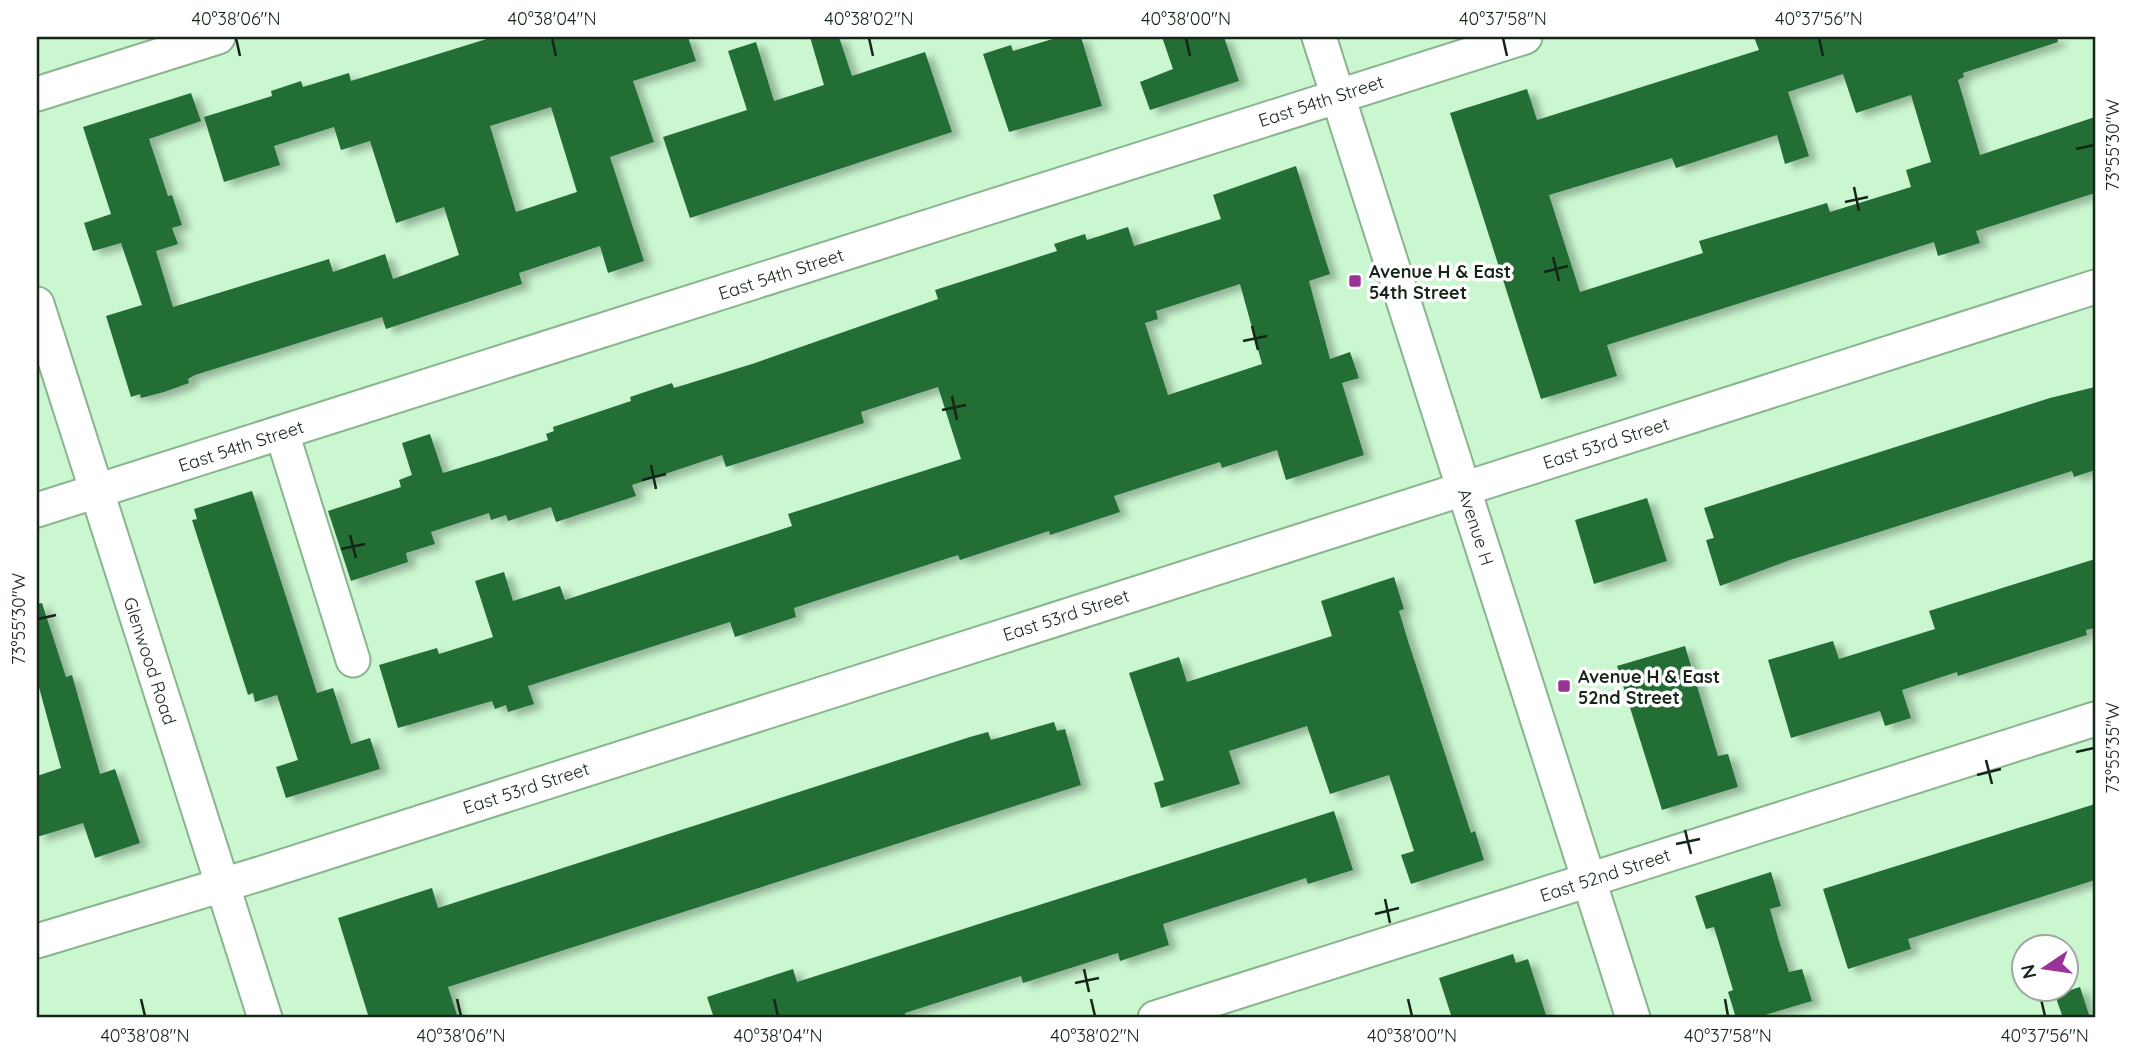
<svg xmlns="http://www.w3.org/2000/svg" width="2132" height="1055" font-family="Quicksand,sans-serif">
	<style>
		.building { fill: #226e36; fill-rule: evenodd; filter: url(#shadow) }
		.lines { fill: none; stroke-linecap: round; stroke-linejoin: round }
		.minor-casing { stroke: #8ab490; stroke-width: 37 }
		.minor { stroke: #fff; stroke-width: 33 }
		.ticks { fill: none; stroke: #152517; stroke-width: 2.5 }
		.poi-dot { fill: #993397; stroke: #fff; stroke-width: 2.5 }
		.labels { text-anchor: middle; dominant-baseline: central; stroke-width: 7; stroke-linejoin: round; paint-order: stroke }
		.street-label { font-size: 18px; fill: #152517; stroke: #fff }
		.poi-label { font-size: 18px; font-weight: bold; fill: #152517; stroke: #fff; text-anchor: start }
		.neatline { fill: none; stroke: #152517; stroke-width: 2.5 }
		.ticks-label { font-size: 18px; text-anchor: middle; fill: #152517 }
	</style>
	<defs>
		<filter id="shadow"><feDropShadow dx="8" dy="4.5" stdDeviation="3.5" flood-color="#0004"/></filter>
	</defs>
	<rect width="100%" height="100%" fill="#caf6d0"/>
	<g class="building">
		<path d="M493,37H688L696,61L633,81L654,142L610,157L644,261L608,273L600,246L519,273L522,284L386,329L382,317L195,375L188,379L189,383L164,392L141,398L140,394L131,397L106,316L142,305L121,243L93,251L84,223L111,214L83,127L191,93L201,121L149,139L168,196L172,195L182,225L172,228L178,244L156,251L173,307L329,259L333,272L385,254L393,279L459,255L444,207L396,223L370,141L341,150L334,127L274,146L280,165L224,182L204,117L272,96L271,91L301,81L303,87L349,73L351,81ZM551,107L577,192L516,212L490,126Z"/>
		<polygon points="810,37 839,37 852,76 925,52 952,132 690,218 663,137 747,110 728,51 756,42 774,101 824,85"/>
		<polygon points="1059,37 1081,37 1102,106 1009,132 983,54 1011,45 1013,51"/>
		<polygon points="1162,37 1224,37 1239,81 1150,110 1140,82 1173,69"/>
		<path d="M1754,37H2057L2058,42L1963,73L1964,77L1958,80L1980,155L2095,117V193L1976,231L1980,243L1938,256L1934,242L1607,345L1617,376L1541,399L1450,113L1527,89L1537,120L1759,50ZM1843,74L1856,113L1911,95L1931,162L1906,170L1911,187L1830,212L1827,203L1699,241L1703,253L1580,292L1549,195L1672,158L1676,168L1777,135L1785,164L1809,156L1788,92Z"/>
		<path d="M1296,166L1330,274L1309,281L1330,359L1350,352L1359,378L1342,383L1364,455L1286,480L1277,450L1222,468L1220,462L1114,496L1120,512L1050,535L1049,531L960,560L958,555L855,588L794,608L796,617L735,637L730,622L528,686L534,704L508,712L506,705L495,709L492,701L398,728L379,665L437,648L439,654L493,637L475,581L504,572L513,601L560,586L565,600L792,526L788,514L961,459L938,387L861,412L864,423L802,443L726,467L722,455L632,485L636,496L556,522L551,507L508,521L506,515L491,520L489,513L431,532L435,544L406,553L408,562L351,581L328,511L401,487L399,480L412,475L402,443L430,434L443,473L502,455L548,440L546,434L554,431L553,427L631,401L630,397L672,383L674,388L752,364L938,299L935,290L1057,251L1054,244L1085,234L1087,240L1128,227L1134,246L1221,219L1213,195ZM1240,284L1262,364L1168,395L1145,323L1158,319L1156,311Z"/>
		<polygon points="2095,387 2095,470 2074,477 2072,471 1790,560 1720,586 1706,540 1714,538 1704,508 2050,398"/>
		<polygon points="252,491 317,693 333,688 351,744 370,738 380,769 286,798 276,767 298,760 277,695 255,702 253,693 248,695 192,520 197,519 194,509"/>
		<polygon points="1647,498 1667,561 1594,584 1575,520"/>
		<polygon points="2095,559 2095,628 2086,630 2087,635 1958,676 1957,672 1902,690 1911,718 1885,726 1880,711 1791,738 1768,660 1833,641 1839,659 1935,629 1929,611"/>
		<polygon points="1394,577 1404,609 1399,611 1408,641 1471,833 1475,831 1484,860 1411,884 1401,855 1414,851 1389,775 1330,794 1307,726 1229,751 1240,784 1161,808 1154,783 1164,780 1129,673 1179,657 1187,682 1332,636 1321,601"/>
		<polygon points="42,603 66,677 72,675 100,774 115,769 140,843 95,858 83,823 37,837 37,776 61,768 37,680 37,604"/>
		<polygon points="1685,646 1718,756 1728,754 1738,787 1662,810 1617,666"/>
		<polygon points="1054,722 1057,731 1065,729 1081,785 448,987 458,1018 369,1018 338,918 432,888 438,908 970,737 988,732 991,740"/>
		<polygon points="2095,804 2095,880 1908,939 1911,949 1848,969 1823,889"/>
		<polygon points="1334,811 1353,870 1308,884 1306,878 1163,924 1169,945 1120,961 1118,953 1023,983 1021,976 905,1013 906,1018 714,1018 707,997 793,969 797,982"/>
		<polygon points="1771,872 1781,906 1770,909 1779,941 1789,972 1802,969 1812,1001 1755,1018 1736,1018 1728,992 1733,990 1714,927 1706,929 1695,896"/>
		<polygon points="1513,954 1516,963 1528,959 1547,1018 1452,1018 1439,978"/>
		<polygon points="2080,987 2090,1018 2063,1018 2055,995"/>
	</g>
	<g class="lines">
		<defs>
			<g id="minor">
				<polyline points="1319,37 1633,1018"/>
				<polyline points="37,94 218,37"/>
				<polyline points="37,304 265,1018"/>
				<polyline points="282,433 353,660"/>
				<polyline points="37,510 1525,37"/>
				<polyline points="37,941 259,874 2095,287"/>
				<polyline points="1155,1018 2095,719"/>
			</g>
		</defs>
		<use href="#minor" class="minor-casing"/>
		<use href="#minor" class="minor"/>
	</g>
	<path class="ticks" d="M236,38L240,56M552,38L556,56M869,38L873,56M1186,38L1190,56M1503,38L1507,56M1819,38L1823,56M2076,149L2094,145M1854,187L1859,211M1845,202L1868,197M1553,257L1559,281M1544,272L1568,266M1252,326L1258,350M1243,341L1267,336M952,396L957,420M942,410L966,405M651,465L656,489M642,480L666,474M350,535L356,558M341,549L365,544M38,619L56,615M2076,752L2094,748M1986,760L1992,784M1977,775L2001,769M1685,830L1691,854M1676,844L1700,839M1385,899L1390,923M1375,914L1399,908M1084,969L1089,992M1075,983L1099,978M141,999L145,1016M457,999L461,1016M774,999L778,1016M1091,999L1095,1016M1408,999L1412,1016M1725,999L1728,1016M2041,999L2045,1016"/>
	<g class="poi-dot">
		<rect x="1348" y="274" width="14" height="14" rx="3.5"/>
		<rect x="1557" y="679" width="14" height="14" rx="3.5"/>
	</g>
	<g class="labels">
		<g class="street-label">
			<text transform="translate(1321 101) rotate(-18)">East 54th Street</text>
			<text transform="translate(781 274) rotate(-18)">East 54th Street</text>
			<text transform="translate(1606 443) rotate(-18)">East 53rd Street</text>
			<text transform="translate(241 446) rotate(-18)">East 54th Street</text>
			<text transform="translate(1476 527) rotate(72)">Avenue H</text>
			<text transform="translate(1066 615) rotate(-18)">East 53rd Street</text>
			<text transform="translate(150 661) rotate(72)">Glenwood Road</text>
			<text transform="translate(526 788) rotate(-18)">East 53rd Street</text>
			<text transform="translate(1605 875) rotate(-18)">East 52nd Street</text>
		</g>
		<g class="poi-label">
			<text x="1369" y="271">Avenue H &amp; East<tspan x="1369" dy="21">54th Street</tspan></text>
			<text x="1578" y="676">Avenue H &amp; East<tspan x="1578" dy="21">52nd Street</tspan></text>
		</g>
	</g>
	<rect width="2132" height="1055" fill="none" stroke="#ffffff" stroke-width="77"/>
	<g transform="translate(2045 968) rotate(257)"><circle r="33" fill="#ffffff" stroke="#a1a8a2" stroke-width="2"/>
	<path d="M0-5L12 26L0 18L-12 26Z" fill="#993397"/>
	<text y="-10" font-size="19" font-weight="bold" text-anchor="middle" fill="#152517">N</text>
	</g>
	<rect x="38" y="38" width="2056" height="978" class="neatline"/>
	<g class="ticks-label">
		<text x="236" y="25">40°38'06"N</text>
		<text x="552" y="25">40°38'04"N</text>
		<text x="869" y="25">40°38'02"N</text>
		<text x="1186" y="25">40°38'00"N</text>
		<text x="1503" y="25">40°37'58"N</text>
		<text x="1819" y="25">40°37'56"N</text>
		<text transform="translate(2113 145) rotate(-90)" y="6">73°55'30"W</text>
		<text transform="translate(19 619) rotate(-90)" y="6">73°55'30"W</text>
		<text transform="translate(2113 748) rotate(-90)" y="6">73°55'35"W</text>
		<text x="145" y="1042">40°38'08"N</text>
		<text x="461" y="1042">40°38'06"N</text>
		<text x="778" y="1042">40°38'04"N</text>
		<text x="1095" y="1042">40°38'02"N</text>
		<text x="1412" y="1042">40°38'00"N</text>
		<text x="1728" y="1042">40°37'58"N</text>
		<text x="2045" y="1042">40°37'56"N</text>
	</g>
</svg>
